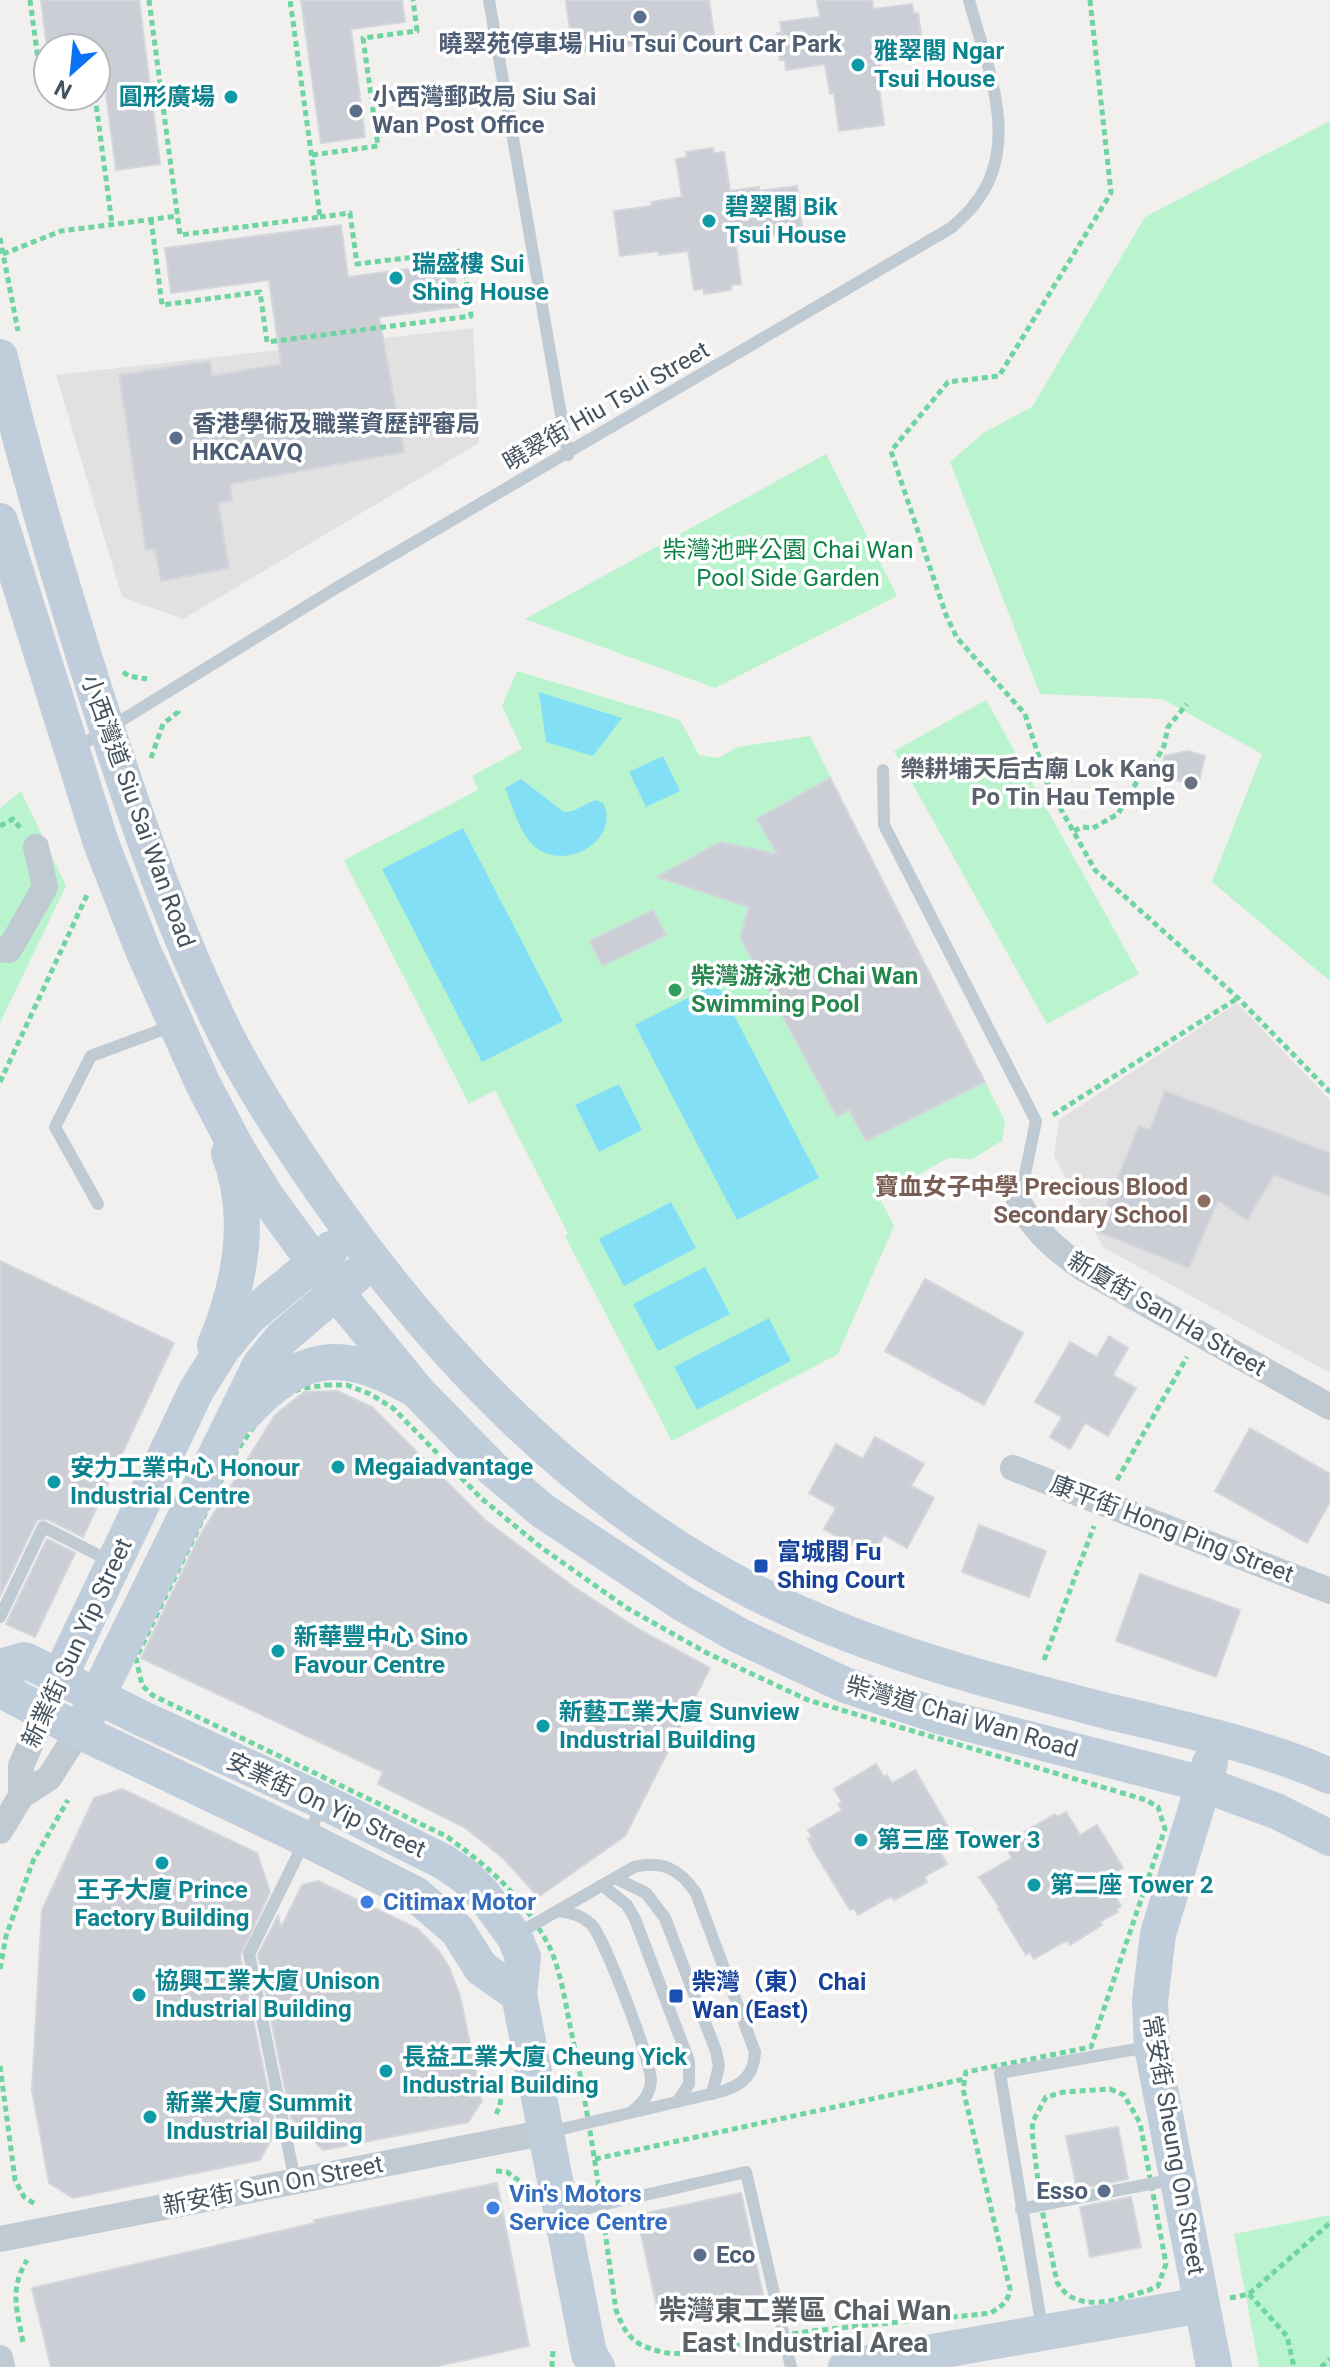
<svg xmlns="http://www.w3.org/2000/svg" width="1330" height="2367" font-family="Roboto,'Noto Sans TC',sans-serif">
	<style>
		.education { fill: #e3e0e1 }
		.green { fill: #baf4cf }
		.water { fill: #83dff5 }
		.building { fill: #cbced5; stroke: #d3d6dc; stroke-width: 2 }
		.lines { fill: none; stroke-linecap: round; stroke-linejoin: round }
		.path { stroke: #6ed5a1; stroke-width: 5; stroke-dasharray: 6 4; stroke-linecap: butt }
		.lane { stroke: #bfcad3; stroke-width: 12 }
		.street { stroke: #bfcad3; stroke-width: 26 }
		.secondary { stroke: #c0cdda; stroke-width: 36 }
		.service-dot { fill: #5c6f8a; stroke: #fff; stroke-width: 3 }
		.culture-dot { fill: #0f9aa8; stroke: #fff; stroke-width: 3 }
		.worship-dot { fill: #6b7280; stroke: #fff; stroke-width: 3 }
		.leisure-dot { fill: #2e9e5b; stroke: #fff; stroke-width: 3 }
		.education-dot { fill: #8d6e63; stroke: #fff; stroke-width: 3 }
		.transit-dot { fill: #1a4fb4; stroke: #fff; stroke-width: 3 }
		.shop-dot { fill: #3f7fe0; stroke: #fff; stroke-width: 3 }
		.labels { text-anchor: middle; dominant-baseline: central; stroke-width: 7; stroke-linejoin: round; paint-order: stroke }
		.service-label { font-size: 24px; font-weight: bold; fill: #4e5e75; stroke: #fff; text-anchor: start }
		.culture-label { font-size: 24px; font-weight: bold; fill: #0d838f; stroke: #fff; text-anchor: start }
		.street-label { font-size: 24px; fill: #45535f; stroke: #fff }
		.park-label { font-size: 24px; fill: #0e8346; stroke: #fff }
		.worship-label { font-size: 24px; font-weight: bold; fill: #5b616d; stroke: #fff; text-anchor: end }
		.leisure-label { font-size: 24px; font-weight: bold; fill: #27864d; stroke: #fff; text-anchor: start }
		.education-label { font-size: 24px; font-weight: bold; fill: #785e54; stroke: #fff; text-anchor: end }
		.transit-label { font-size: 24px; font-weight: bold; fill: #164399; stroke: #fff; text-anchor: start }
		.shop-label { font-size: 24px; font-weight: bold; fill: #366cbe; stroke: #fff; text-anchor: start }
		.quarter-label { font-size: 28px; font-weight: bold; fill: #5b6065; stroke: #fff }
	</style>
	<rect width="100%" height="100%" fill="#f2efef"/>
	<g class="education">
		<polygon points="473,328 479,443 183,619 122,597 56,375"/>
		<polygon points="1237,1003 1330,1100 1330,1373 1103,1247 1054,1156 1059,1120"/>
	</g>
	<g class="green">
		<polygon points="1330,121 1330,981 1212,882 1262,754 1162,699 1040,694 950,462 983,433 1032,407 1145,217"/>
		<polygon points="826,454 897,596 715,688 525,619"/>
		<polygon points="517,671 680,720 699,755 718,758 738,747 810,736 1005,1121 1002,1141 972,1159 948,1158 879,1197 894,1226 838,1354 672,1441 565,1236 568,1234 495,1090 469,1104 344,860 478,790 472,776 522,749 502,706"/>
		<polygon points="986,700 1139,974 1047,1024 894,751"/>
		<polygon points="21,791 66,886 0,1023 0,808"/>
		<polygon points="1330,2215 1330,2367 1259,2367 1234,2234"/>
	</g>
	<g class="water">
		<polygon points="539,692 622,718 593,756 546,742"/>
		<polygon points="663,756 680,791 646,807 629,772"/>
		<path d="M521,779L564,812L573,811L595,800L603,803C622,840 562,875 532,844C519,831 512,805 505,788Z"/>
		<polygon points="463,828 563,1021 482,1062 382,869"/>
		<polygon points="717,983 819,1178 737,1220 635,1025"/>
		<polygon points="619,1084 642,1130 599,1152 575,1105"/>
		<polygon points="671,1202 696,1248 624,1286 599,1239"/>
		<polygon points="705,1267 730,1314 658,1351 633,1304"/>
		<polygon points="769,1318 791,1361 697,1410 674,1367"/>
	</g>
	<g class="building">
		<polygon points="41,0 139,0 160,164 116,170 101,55 96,55 96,48 47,48"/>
		<polygon points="301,0 402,0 405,22 351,29 365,137 321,143"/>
		<polygon points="566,0 709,0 714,34 573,53"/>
		<polygon points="817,0 872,0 873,9 912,4 914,14 918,13 922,40 917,41 918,51 879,56 884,87 879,87 884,125 839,131 834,93 830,94 825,64 786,70 785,60 780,60 777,33 782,32 780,22 820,17"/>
		<polygon points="713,148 714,153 724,152 730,191 759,187 759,191 797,186 803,231 766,236 766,241 736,245 741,284 731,285 731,290 704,294 704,289 694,290 688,251 659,255 658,251 620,256 614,211 652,206 651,202 682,197 676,159 687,157 686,152"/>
		<polygon points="341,225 348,277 453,263 459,307 379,317 404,452 230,484 232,501 218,503 229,568 161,581 155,549 146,550 119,375 210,361 212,376 281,364 269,280 171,293 165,248"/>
		<polygon points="1188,751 1205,756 1198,786 1162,776 1164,756"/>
		<polygon points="830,778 985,1082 866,1141 849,1110 837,1117 740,937 749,907 657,877 720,842 777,854 757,819"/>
		<polygon points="653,910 666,935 602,966 590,941"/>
		<polygon points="1165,1091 1330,1153 1330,1196 1274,1175 1247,1220 1218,1200 1189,1268 1096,1231 1139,1126 1150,1130"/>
		<polygon points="0,1261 174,1343 83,1537 47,1519 37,1520 0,1596"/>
		<polygon points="925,1279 1023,1333 984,1405 885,1351"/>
		<polygon points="1109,1336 1128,1348 1113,1375 1136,1388 1108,1436 1085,1423 1070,1449 1050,1437 1062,1417 1035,1402 1070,1342 1097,1357"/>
		<polygon points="337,1391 372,1407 485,1520 571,1585 638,1629 710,1668 625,1836 538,1897 503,1858 464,1827 378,1784 383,1772 141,1658 199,1537 275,1415 304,1392"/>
		<polygon points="1250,1428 1330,1474 1330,1502 1307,1543 1215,1491"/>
		<polygon points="875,1437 924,1464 911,1486 934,1498 907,1548 884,1535 872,1556 824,1529 836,1508 809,1493 836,1444 863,1459"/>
		<polygon points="979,1525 1046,1551 1029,1597 962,1572"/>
		<polygon points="47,1539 75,1553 35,1637 6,1624"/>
		<polygon points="1140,1574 1240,1610 1216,1677 1116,1641"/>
		<polygon points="876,1764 884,1777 887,1775 892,1783 915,1770 950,1830 933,1840 947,1864 924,1877 927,1882 894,1900 892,1897 886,1899 858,1915 854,1908 850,1910 814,1851 808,1839 812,1837 808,1830 842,1810 838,1804 842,1802 834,1789"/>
		<polygon points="122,1789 257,1853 270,1892 240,1956 276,2130 260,2160 73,2198 49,2183 32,2090 42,1910 94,1798"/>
		<polygon points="1066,1812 1080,1835 1097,1825 1123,1868 1105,1879 1121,1906 1116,1909 1118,1912 1100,1922 1102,1925 1070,1945 1068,1941 1062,1943 1034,1959 1030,1952 1026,1955 998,1909 1000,1908 979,1877 1012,1858 1006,1847 1014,1842 1012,1839 1055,1814 1057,1817"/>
		<polygon points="318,1881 418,1929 439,1951 449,1967 460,1996 482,2101 468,2122 323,2150 291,2118 258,1955 278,1916 281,1928 302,1885"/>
		<polygon points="1118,2127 1128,2179 1077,2189 1066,2136"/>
		<polygon points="497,2183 529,2346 433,2367 51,2367 32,2288 315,2223 314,2220"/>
		<polygon points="741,2193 763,2295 659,2317 637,2215"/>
		<polygon points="1131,2197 1141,2247 1090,2257 1080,2207"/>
	</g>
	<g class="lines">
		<g class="path">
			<polyline points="30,0 42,88 48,87"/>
			<polyline points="149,0 180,235 320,217 290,0"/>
			<polyline points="1090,0 1111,193 999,376 948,382 891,451 946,615 957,638 1025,714 1049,788 1095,870 1238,998 1330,1092"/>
			<polyline points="95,96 112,224"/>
			<polyline points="312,155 378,146 363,38 417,31 413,0"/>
			<polyline points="151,219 162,305 260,292 267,342 471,316 463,251 357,264 350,213 320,217"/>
			<polyline points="0,238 18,331"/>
			<polyline points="3,254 61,231 178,216"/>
			<polyline points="123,672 129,676 147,679"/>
			<polyline points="151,758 163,724 178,712 177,710"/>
			<polyline points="0,826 13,819 21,829"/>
			<polyline points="1074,831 1082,827 1093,828 1118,814 1139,778 1149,773 1164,746 1168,727 1187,704"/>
			<polyline points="0,1082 87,895"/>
			<polyline points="1053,1115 1238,998"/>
			<path d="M326,1385H347L370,1394L393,1408L481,1498L542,1548L627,1608L707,1653L808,1700L1146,1800L1158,1807L1165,1829L1091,2047L966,2072L963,2089L1010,2289C1008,2303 1001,2306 991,2313C922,2321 852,2325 783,2335C751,2340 692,2359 662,2352C633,2345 626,2336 616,2310C603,2219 592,2129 573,2040C567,2013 561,1969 549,1946C522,1895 491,1869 446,1836L152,1695L142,1685L136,1658L231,1460C248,1434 266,1405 295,1391C303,1387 316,1387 326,1385Z"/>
			<polyline points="1117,1480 1187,1357"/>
			<polyline points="1044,1660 1094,1526"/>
			<polyline points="0,1969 6,1936 33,1861 68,1800"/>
			<polyline points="0,2066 15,2180 24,2197 35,2204"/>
			<path d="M1110,2089L1124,2095L1140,2123L1166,2264L1158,2286L1149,2290C1119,2299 1076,2316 1057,2282L1041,2205L1032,2132L1033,2121L1046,2097L1064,2092Z"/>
			<polyline points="496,2114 500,2106 502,2085"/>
			<polyline points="595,2159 964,2079"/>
			<polyline points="496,2171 507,2172 522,2183"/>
			<polyline points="1249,2294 1287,2336 1294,2367"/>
			<polyline points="1230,2298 1249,2294 1330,2223"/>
			<path d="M23,2342C17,2310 9,2290 27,2260"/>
			<polyline points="552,2367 553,2350"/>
			<polyline points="1321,2367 1330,2359"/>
		</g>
		<g class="lane">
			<polyline points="489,0 568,455"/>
			<path d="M75,749L336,588L951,228C959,221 967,214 973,206C1024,146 986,65 969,0"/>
			<polyline points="883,770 884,825 1036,1121 1019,1203"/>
			<polyline points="98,1204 55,1127 91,1056 172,1026"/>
			<polyline points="0,1617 43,1527 112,1562"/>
			<polyline points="615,1878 646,1893 665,1918 716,2051 719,2066 712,2094"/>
			<polyline points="602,1885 627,1905 635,1919 689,2061 689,2084 677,2102"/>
			<path d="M557,1911C570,1912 581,1915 591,1924C604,1937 652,2063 651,2081C650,2095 642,2103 632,2112"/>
			<path d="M517,1934L634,1867C662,1860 680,1869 696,1893L755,2052C754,2074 744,2084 723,2091L549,2132"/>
			<polyline points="295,2181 249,1954 322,1806"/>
			<polyline points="1021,2209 1175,2179"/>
			<polyline points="566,2213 746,2172 791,2367"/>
			<polyline points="1042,2328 1000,2073 1148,2047"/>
		</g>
		<g class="street">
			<polyline points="0,949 9,950 45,887 36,847"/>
			<path d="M1019,1203C1038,1234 1055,1249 1084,1269L1330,1407"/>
			<polyline points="1013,1468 1330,1591"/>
			<polyline points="21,1796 21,1766 60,1676"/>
			<polyline points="0,1831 21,1796 49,1778 79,1731"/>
			<polyline points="0,2239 547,2132"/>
			<polyline points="0,2358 2,2367"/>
		</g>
		<g class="secondary">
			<path d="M0,357C30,484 68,608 108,732C142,836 178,939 227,1037C254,1090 287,1140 321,1189C443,1365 598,1524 796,1612C896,1657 1001,1684 1107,1711C1182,1729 1260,1745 1330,1776"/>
			<polyline points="0,521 101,843 142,948 203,1084 236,1147 266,1196 336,1292 417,1391 493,1469 543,1511 682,1603 740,1636 845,1685 939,1716 1203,1784 1276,1811 1330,1838"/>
			<path d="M215,1345C240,1285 253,1216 229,1153"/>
			<path d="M243,1415C300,1355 336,1347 409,1386"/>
			<polyline points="0,1667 24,1660 33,1664 141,1718 324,1802 444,1862 466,1877 483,1894 514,1936 523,1957 519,1995 589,2354 597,2367"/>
			<polyline points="0,1667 11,1695 18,1699 79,1731 306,1839 415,1894 457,1930 481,1968 519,1995"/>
			<polyline points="60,1676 196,1391 223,1348 248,1318 331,1249"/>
			<polyline points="88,1715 260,1365 282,1338 355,1276"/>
			<polyline points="1210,1763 1158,1934 1150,2001 1152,2047 1214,2367"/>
			<polyline points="846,2367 1202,2305"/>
		</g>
	</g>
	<g class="service-dot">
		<circle cx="640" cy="17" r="8"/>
		<circle cx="356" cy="111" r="8"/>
		<circle cx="176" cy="438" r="8"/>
		<circle cx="1104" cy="2191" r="8"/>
		<circle cx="700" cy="2255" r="8"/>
	</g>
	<g class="culture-dot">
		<circle cx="858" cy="65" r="8"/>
		<circle cx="231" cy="97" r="8"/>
		<circle cx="709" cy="221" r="8"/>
		<circle cx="396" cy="278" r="8"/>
		<circle cx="338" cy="1467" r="8"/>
		<circle cx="54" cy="1482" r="8"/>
		<circle cx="278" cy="1651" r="8"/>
		<circle cx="543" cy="1726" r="8"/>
		<circle cx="861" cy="1840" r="8"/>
		<circle cx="162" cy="1863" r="8"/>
		<circle cx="1034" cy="1885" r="8"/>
		<circle cx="139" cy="1995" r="8"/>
		<circle cx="386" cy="2071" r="8"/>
		<circle cx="150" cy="2117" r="8"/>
	</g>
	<circle class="worship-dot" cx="1191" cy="783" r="8"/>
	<circle class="leisure-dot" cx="675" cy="990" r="8"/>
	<circle class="education-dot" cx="1204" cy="1201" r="8"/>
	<g class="transit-dot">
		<rect x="753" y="1558" width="16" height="16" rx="4"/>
		<rect x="668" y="1988" width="16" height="16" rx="4"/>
	</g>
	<g class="shop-dot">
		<circle cx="367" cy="1902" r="8"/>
		<circle cx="493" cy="2208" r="8"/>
	</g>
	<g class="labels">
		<g class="service-label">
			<text x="640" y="44" text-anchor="middle">曉翠苑停車場 Hiu Tsui Court Car Park</text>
			<text x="372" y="97">小西灣郵政局 Siu Sai<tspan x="372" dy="28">Wan Post Office</tspan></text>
			<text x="192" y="424">香港學術及職業資歷評審局<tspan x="192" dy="28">HKCAAVQ</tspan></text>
			<text x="1088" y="2191" text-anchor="end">Esso</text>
			<text x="716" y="2255">Eco</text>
		</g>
		<g class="culture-label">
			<text x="874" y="51">雅翠閣 Ngar<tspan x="874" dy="28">Tsui House</tspan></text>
			<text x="215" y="97" text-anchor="end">圓形廣場</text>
			<text x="725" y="207">碧翠閣 Bik<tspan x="725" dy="28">Tsui House</tspan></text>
			<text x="412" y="264">瑞盛樓 Sui<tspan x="412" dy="28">Shing House</tspan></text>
			<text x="354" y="1467">Megaiadvantage</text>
			<text x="70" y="1468">安力工業中心 Honour<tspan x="70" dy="28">Industrial Centre</tspan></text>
			<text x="294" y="1637">新華豐中心 Sino<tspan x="294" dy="28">Favour Centre</tspan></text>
			<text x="559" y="1712">新藝工業大廈 Sunview<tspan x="559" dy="28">Industrial Building</tspan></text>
			<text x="877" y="1840">第三座 Tower 3</text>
			<text x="1050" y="1885">第二座 Tower 2</text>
			<text x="162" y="1890" text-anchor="middle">王子大廈 Prince<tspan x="162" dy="28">Factory Building</tspan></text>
			<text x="155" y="1981">協興工業大廈 Unison<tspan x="155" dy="28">Industrial Building</tspan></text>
			<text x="402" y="2057">長益工業大廈 Cheung Yick<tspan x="402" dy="28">Industrial Building</tspan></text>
			<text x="166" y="2103">新業大廈 Summit<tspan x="166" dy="28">Industrial Building</tspan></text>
		</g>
		<g class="street-label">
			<text transform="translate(606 406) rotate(-30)">曉翠街 Hiu Tsui Street</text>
			<text transform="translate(138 811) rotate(70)">小西灣道 Siu Sai Wan Road</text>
			<text transform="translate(1167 1314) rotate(30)">新廈街 San Ha Street</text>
			<text transform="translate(1172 1529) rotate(21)">康平街 Hong Ping Street</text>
			<text transform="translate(77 1643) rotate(-65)">新業街 Sun Yip Street</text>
			<text transform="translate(962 1717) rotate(16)">柴灣道 Chai Wan Road</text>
			<text transform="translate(326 1805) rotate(25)">安業街 On Yip Street</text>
			<text transform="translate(1174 2145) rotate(80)">常安街 Sheung On Street</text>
			<text transform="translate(273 2185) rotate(-11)">新安街 Sun On Street</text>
		</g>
		<g class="park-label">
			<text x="788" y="550">柴灣池畔公園 Chai Wan<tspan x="788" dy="28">Pool Side Garden</tspan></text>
		</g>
		<g class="worship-label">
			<text x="1175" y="769">樂耕埔天后古廟 Lok Kang<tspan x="1175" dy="28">Po Tin Hau Temple</tspan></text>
		</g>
		<g class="leisure-label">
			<text x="691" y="976">柴灣游泳池 Chai Wan<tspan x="691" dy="28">Swimming Pool</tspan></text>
		</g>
		<g class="education-label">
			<text x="1188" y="1187">寶血女子中學 Precious Blood<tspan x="1188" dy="28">Secondary School</tspan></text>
		</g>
		<g class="transit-label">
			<text x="777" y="1552">富城閣 Fu<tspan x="777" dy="28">Shing Court</tspan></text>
			<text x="692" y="1982">柴灣（東） Chai<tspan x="692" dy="28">Wan (East)</tspan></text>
		</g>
		<g class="shop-label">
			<text x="383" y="1902">Citimax Motor</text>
			<text x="509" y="2194">Vin's Motors<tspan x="509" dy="28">Service Centre</tspan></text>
		</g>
		<g class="quarter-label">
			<text x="805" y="2310">柴灣東工業區 Chai Wan<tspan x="805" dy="32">East Industrial Area</tspan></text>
		</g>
	</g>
	<g transform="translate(72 72) rotate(207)"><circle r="38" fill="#ffffff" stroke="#b5babf" stroke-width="2"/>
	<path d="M0-6L14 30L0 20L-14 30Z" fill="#0773f4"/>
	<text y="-12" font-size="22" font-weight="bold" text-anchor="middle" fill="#45535f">N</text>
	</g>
</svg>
